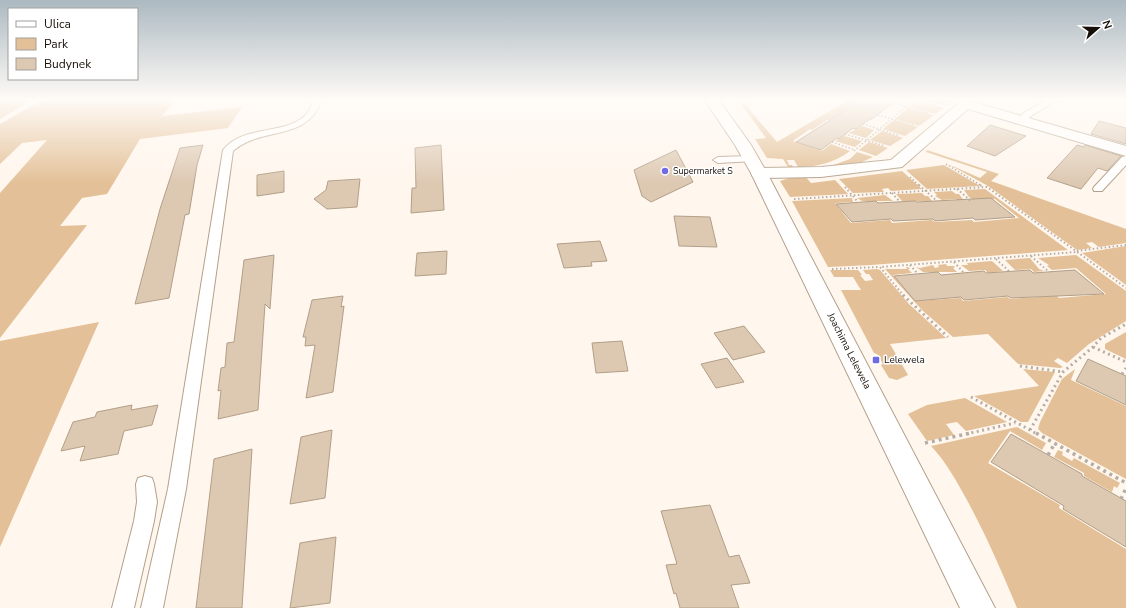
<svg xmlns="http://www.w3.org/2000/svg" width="1126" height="608" font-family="'Nunito Sans',sans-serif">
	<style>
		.green { fill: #e3c097 }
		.building { fill: #ddc8b1; stroke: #b29f88 }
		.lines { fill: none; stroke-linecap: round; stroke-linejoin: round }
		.service-casing { stroke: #b4a08a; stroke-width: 2 }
		.minor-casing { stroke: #b4a08a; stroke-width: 2 }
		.tertiary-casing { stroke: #b4a08a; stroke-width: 2 }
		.path-far3 { stroke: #b6aea5; stroke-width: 1.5; stroke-dasharray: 1.5 2; stroke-linecap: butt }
		.path-far2 { stroke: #b6aea5; stroke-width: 2; stroke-dasharray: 1.5 2.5; stroke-linecap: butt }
		.path-far1 { stroke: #b6aea5; stroke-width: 3; stroke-dasharray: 2 3.5; stroke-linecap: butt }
		.path { stroke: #b6aea5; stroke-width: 3.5; stroke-dasharray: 3 4; stroke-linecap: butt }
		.service { fill: #fff; fill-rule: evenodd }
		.minor { fill: #fff; fill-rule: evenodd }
		.tertiary { fill: #fff; fill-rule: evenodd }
		.poi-dot { fill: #6f6be6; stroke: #fff; stroke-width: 1.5 }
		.labels { text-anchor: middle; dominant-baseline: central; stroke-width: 3; stroke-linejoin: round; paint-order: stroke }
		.far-poi-label { font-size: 9px; fill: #160f07; stroke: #fff; text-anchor: start }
		.street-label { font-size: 10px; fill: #160f07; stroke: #fff }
		.poi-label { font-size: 10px; fill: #160f07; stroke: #fff; text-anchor: start }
	</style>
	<rect width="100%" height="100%" fill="#fff6ed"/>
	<g class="green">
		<polygon points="0,99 33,99 0,119"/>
		<polygon points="44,99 177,99 162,116 242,107 228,128 140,139 107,194 82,198 60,226 87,225 0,338 0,193 47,140 22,143 0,164 0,124"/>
		<path d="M850,99H862L829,120H827L812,130L810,129L793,141L822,151L831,144L850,151C834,163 817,167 798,167L794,160H787L789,165H792L793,167H788L783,159L767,158L755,139L766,138L740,103H744L777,142Z"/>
		<polygon points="918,99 956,99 946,106"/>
		<polygon points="917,100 944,108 935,114 909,107"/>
		<polygon points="908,108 934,115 919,126 895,119"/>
		<polygon points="894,120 918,127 905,136 883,129"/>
		<polygon points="862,126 874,130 866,138 849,133"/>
		<polygon points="882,131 903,138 890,146 870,140"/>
		<polygon points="844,136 862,141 855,147 835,141"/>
		<polygon points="869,142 888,148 876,156 859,150"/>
		<polygon points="927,150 999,174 991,181 1126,229 1126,243 1099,247 1092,242 1086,243 1092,248 1077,250 988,186 948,164 980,178 987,172 926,152"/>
		<polygon points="857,152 873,157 853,166 822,169 850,159"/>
		<polygon points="944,165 980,186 927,189 906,170"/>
		<polygon points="902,171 922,189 891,191 888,188 882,189 884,192 853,193 839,179"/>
		<polygon points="804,175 811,183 835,180 848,194 790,197 780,181 796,176"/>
		<polygon points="985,189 1068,250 871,265 828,267 792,201 852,198 853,202 835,203 851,223 890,220 892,223 932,220 935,222 972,220 974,222 1019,218 995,199 974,200 969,197 964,190"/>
		<polygon points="952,191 956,194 959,194 965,202 959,202 956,199 942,200 935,196 937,195 934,192"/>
		<polygon points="922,193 925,196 928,196 932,201 902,201 896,194"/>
		<polygon points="885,195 893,201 862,201 857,198"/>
		<polygon points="1126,246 1126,285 1082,253"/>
		<polygon points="1076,255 1126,291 1126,321 1089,344 1067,363 1058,358 1054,361 1063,367 1060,368 1018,364 988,334 953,337 922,310 885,269 907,269 906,267 908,267 910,269 908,269 912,273 893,275 915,301 961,298 963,301 1008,297 1010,299 1057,296 1059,298 1106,294 1076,268 1052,270 1047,266 1049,265 1038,258"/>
		<polygon points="1030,258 1039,269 1044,271 1034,272 1031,269 1015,270 1005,260"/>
		<polygon points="992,261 1003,271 988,273 985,270 969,271 961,265 968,265 967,263"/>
		<polygon points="946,264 947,266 954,266 955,267 953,268 957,272 923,272 916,267 920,268 933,265 935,268 939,267 938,265"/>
		<polygon points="877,269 880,270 909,304 946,338 890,344 908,375 897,380 889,378 881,365 883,364 877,354 874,353 841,290 861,290 853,277 834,277 830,270 858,270 862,275 860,275 865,281 873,280 869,274 866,274 863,270"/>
		<polygon points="99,322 0,547 0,341"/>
		<polygon points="1126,332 1126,359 1105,349 1105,344"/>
		<polygon points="1023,369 1055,372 1028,422 1021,422 974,396 1039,386"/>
		<polygon points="1075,369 1071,380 1126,406 1126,479 1042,433 1038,429 1040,422 1062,379"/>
		<polygon points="965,398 1007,422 966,431 957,422 946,424 954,435 927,441 908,414 927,405"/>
		<path d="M1017,427L1046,443L1042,450L1010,431L988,463L1060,505L1059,508L1126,549V608H1017C1002,572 987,537 968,502C957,482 947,463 931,446Z"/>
		<polygon points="1058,450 1063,452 1062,455 1072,461 1074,458 1120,483 1117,488 1114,486 1112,492 1084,476 1084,473 1054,457"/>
	</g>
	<g class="building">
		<polygon points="863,99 898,99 872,119 870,119 856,129 853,128 839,139 837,138 821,150 796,142"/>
		<polygon points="1099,121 1126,128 1126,144 1091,134"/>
		<polygon points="990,125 1026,136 995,156 967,146"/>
		<polygon points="203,145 197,165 189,214 185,215 169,298 135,304 160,209 180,148"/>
		<polygon points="441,145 444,210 411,213 412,188 416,188 415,148"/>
		<polygon points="1077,145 1084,147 1085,145 1121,156 1107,171 1098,168 1081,189 1047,178"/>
		<polygon points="676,150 693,182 651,202 642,196 634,170"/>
		<polygon points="284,171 284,192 257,196 257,175"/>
		<polygon points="360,179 357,207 327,209 314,199 326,190 328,181"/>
		<polygon points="991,198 1015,217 975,220 973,218 935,221 933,219 893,221 891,219 852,222 836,204 876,201 878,203 915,201 917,202"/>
		<polygon points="674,216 710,217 717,247 679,246"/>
		<polygon points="600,241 607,261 591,262 592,266 564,268 557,244"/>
		<polygon points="447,251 446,274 415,276 417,253"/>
		<polygon points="274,255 270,309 265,304 258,410 218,419 221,390 218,391 221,368 225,367 227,343 234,342 244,260"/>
		<polygon points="1030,270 1033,273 1075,270 1104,294 1011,298 1008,296 964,300 961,297 915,301 894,276 938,272 941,275 984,271 986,273"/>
		<polygon points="343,296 341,307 344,306 333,392 306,398 315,345 305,346 306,337 303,337 312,300"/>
		<polygon points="744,326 765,352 733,360 714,333"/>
		<polygon points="622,341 628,371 596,373 592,343"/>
		<polygon points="727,358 744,382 716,388 701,364"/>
		<polygon points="1088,359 1126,376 1126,405 1076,381"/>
		<polygon points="132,405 131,410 158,405 152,425 124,431 118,454 80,461 85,446 61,451 73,422 95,417 97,412"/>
		<polygon points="332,430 325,498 290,504 301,437"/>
		<polygon points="1011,434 1082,474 1082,476 1126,501 1126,547 1063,509 1064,506 991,462"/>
		<polygon points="252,449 242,608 196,608 214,459"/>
		<polygon points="710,505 729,557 739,555 750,583 731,585 739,608 680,608 676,593 674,594 666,565 677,564 661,511"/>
		<polygon points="336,537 330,603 290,608 300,543"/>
	</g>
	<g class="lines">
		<defs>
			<g id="service">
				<path d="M314,99H322C307,143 263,125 233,151L186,489L163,608H141L168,489L223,150C244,123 290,137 309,111C311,107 312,103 314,99Z"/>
				<polygon points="1049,99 1060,99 1031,116 1025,122 1019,122 1017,120 1025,112"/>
				<polygon points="750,156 754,157 755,159 754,161 718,163 713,160 718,157"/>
				<polygon points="1126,156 1126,165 1102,191 1094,191 1093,189 1094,187 1122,157"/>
				<polygon points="145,476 152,478 154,484 157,502 154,521 134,608 112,608 134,521 137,502 136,484 138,478"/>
			</g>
			<polygon id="minor" points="966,100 1126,146 1126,156 968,109 902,167 821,177 759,178 753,177 751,173 753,169 759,168 821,167 891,160 961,101"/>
			<polygon id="tertiary" points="704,99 718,99 751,145 767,173 995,608 960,608 751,173 735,145"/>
		</defs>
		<use href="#service" class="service-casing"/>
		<use href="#minor" class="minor-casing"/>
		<use href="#tertiary" class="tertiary-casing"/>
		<g class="path-far3">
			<polyline points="914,99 937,105"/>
			<polyline points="893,103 928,113"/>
			<polyline points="878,115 913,125"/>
			<polyline points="863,124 900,136"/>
			<polyline points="845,134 885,146"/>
			<polyline points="832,142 855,150"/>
			<polyline points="854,151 915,99"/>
			<polyline points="946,164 982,186"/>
			<polyline points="910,177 920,186"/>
		</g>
		<g class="path-far2">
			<polyline points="919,185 937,201"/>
			<polyline points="980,185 983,187"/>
			<polyline points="845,187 858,202"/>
			<polyline points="957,189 971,201"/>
			<polyline points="892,193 900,202"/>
			<polyline points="794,199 987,187 1076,251"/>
			<polyline points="1126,245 1076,251 1126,288"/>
			<polyline points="1031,256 1049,272"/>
			<polyline points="996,259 1010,272"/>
			<polyline points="954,262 964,273"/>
			<polyline points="910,265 918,274"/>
			<polyline points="832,269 880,267"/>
			<polyline points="904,296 880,267 1076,252"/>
		</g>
		<g class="path-far1">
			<polyline points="903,295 948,337"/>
			<polyline points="1093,347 1126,362"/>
			<polyline points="1020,366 1063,372"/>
			<polyline points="1122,374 1126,368"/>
			<polyline points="971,397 1037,434"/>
			<polyline points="1030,430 1063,372 1093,347 1101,338 1126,324"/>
			<polyline points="966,434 1015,423"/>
		</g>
		<g class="path">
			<polyline points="1036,433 1126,483"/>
			<polyline points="925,443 971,433"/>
			<polyline points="1048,455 1055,443"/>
			<polyline points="1121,499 1126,488"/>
		</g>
		<use href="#service" class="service"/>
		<use href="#minor" class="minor"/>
		<use href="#tertiary" class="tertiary"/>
	</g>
	<linearGradient id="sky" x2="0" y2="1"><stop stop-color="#acb9c1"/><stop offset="0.54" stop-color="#fffbf7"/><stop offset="1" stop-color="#fffbf7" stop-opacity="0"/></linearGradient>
	<rect width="1126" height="184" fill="url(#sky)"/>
	<g class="poi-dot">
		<circle cx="665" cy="171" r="4"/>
		<rect x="872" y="356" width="8" height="8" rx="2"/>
	</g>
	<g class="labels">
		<g class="far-poi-label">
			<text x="673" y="171">Supermarket S</text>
		</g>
		<g class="street-label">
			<text transform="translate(849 351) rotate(63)">Joachima Lelewela</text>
		</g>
		<g class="poi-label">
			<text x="884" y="360">Lelewela</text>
		</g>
	</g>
	<rect x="8" y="8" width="130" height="72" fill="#ffffff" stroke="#a29f9c"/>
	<rect x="16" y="21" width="20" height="6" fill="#ffffff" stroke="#a29f9c"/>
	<text x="44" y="28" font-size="12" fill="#160f07">Ulica</text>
	<rect x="16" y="38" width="20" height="12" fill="#e3c097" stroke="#a29f9c"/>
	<text x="44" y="48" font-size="12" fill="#160f07">Park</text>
	<rect x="16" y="58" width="20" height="12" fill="#ddc8b1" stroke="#a29f9c"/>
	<text x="44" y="68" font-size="12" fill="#160f07">Budynek</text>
	<g transform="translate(1098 28) rotate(70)" stroke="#ffffff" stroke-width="3" paint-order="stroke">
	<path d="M0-3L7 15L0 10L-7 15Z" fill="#160f07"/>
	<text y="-6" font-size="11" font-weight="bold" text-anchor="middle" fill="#160f07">N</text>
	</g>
</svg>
